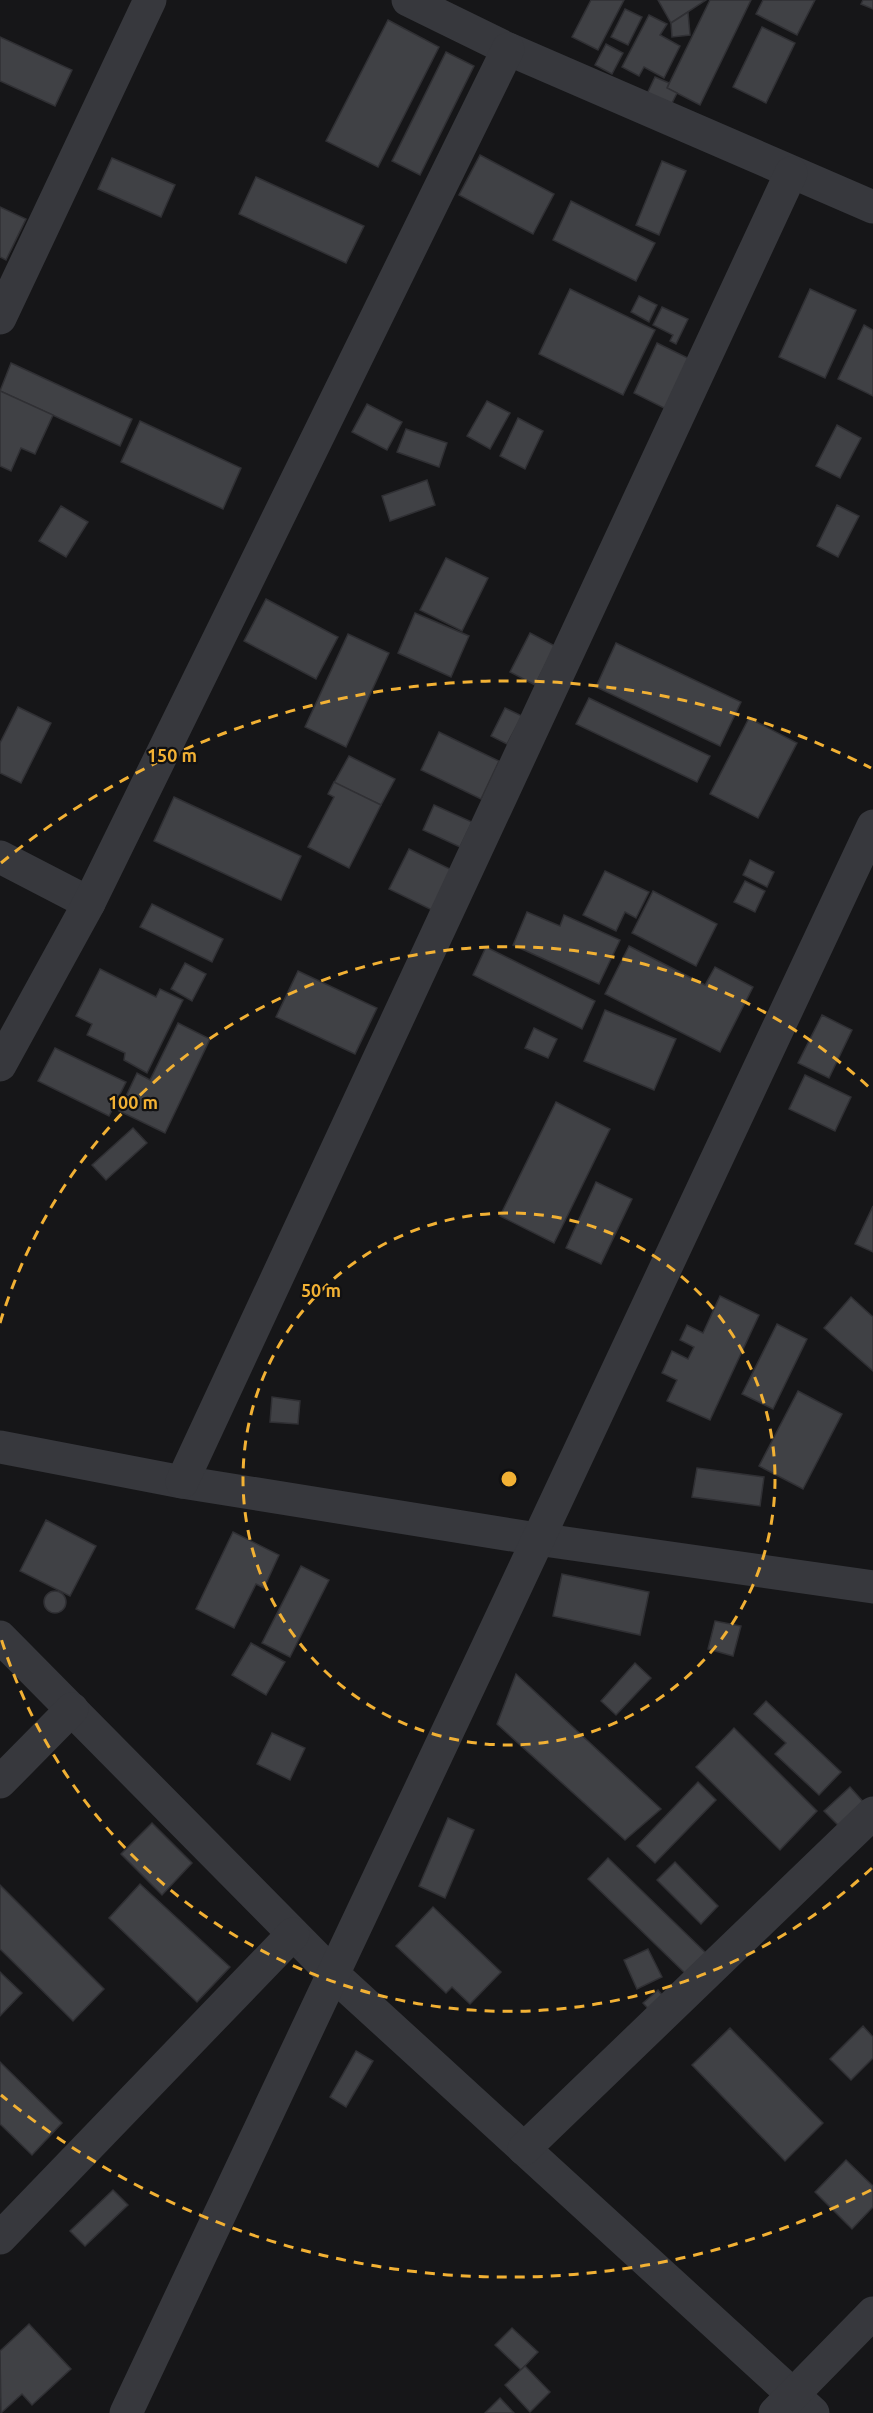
<svg xmlns="http://www.w3.org/2000/svg" width="873" height="2413" font-family="Ubuntu,sans-serif">
	<style>
		.building { fill: #404145; stroke: #303034; stroke-width: 1.5 }
		.lines { fill: none; stroke-linecap: round; stroke-linejoin: round }
		.street { stroke: #37383d; stroke-width: 33 }
		.ring { fill: none; stroke: #f2b134; stroke-width: 3; stroke-dasharray: 10 8 }
		.centre { fill: #f2b134; stroke: #111113; stroke-width: 3 }
		.ring-label { font-size: 18px; text-anchor: middle; font-weight: bold; fill: #f2b134; stroke: #111113; stroke-width: 4.5; stroke-linejoin: round; paint-order: stroke }
	</style>
	<rect width="100%" height="100%" fill="#161618"/>
	<g class="building">
		<polygon points="591,0 624,0 598,50 572,37"/>
		<polygon points="658,0 706,0 671,23"/>
		<polygon points="710,0 751,0 700,105 667,88"/>
		<polygon points="763,0 815,0 797,35 756,14"/>
		<polygon points="863,0 873,0 873,9 861,4"/>
		<polygon points="625,9 642,17 628,45 611,37"/>
		<polygon points="688,12 690,35 672,37 671,23"/>
		<polygon points="649,15 667,24 660,35 680,46 664,78 644,67 639,76 622,67"/>
		<polygon points="388,20 439,47 378,167 326,141"/>
		<polygon points="762,27 795,43 766,103 733,87"/>
		<polygon points="0,37 72,70 55,106 0,81"/>
		<polygon points="606,44 623,53 612,74 595,65"/>
		<polygon points="446,52 474,66 420,175 392,161"/>
		<polygon points="655,77 669,83 667,88 677,93 671,105 647,94"/>
		<polygon points="480,155 554,194 533,234 459,195"/>
		<polygon points="112,158 175,185 161,217 98,189"/>
		<polygon points="662,161 686,171 659,235 636,225"/>
		<polygon points="256,177 364,226 346,263 239,214"/>
		<polygon points="571,201 655,243 636,281 553,240"/>
		<polygon points="0,207 26,219 6,260 0,257"/>
		<polygon points="570,289 655,330 623,395 539,354"/>
		<polygon points="810,289 856,310 825,378 779,357"/>
		<polygon points="639,296 657,305 649,322 631,312"/>
		<polygon points="662,307 688,319 676,344 670,341 673,335 653,325"/>
		<polygon points="864,325 873,330 873,396 838,379"/>
		<polygon points="657,343 694,361 670,411 634,393"/>
		<polygon points="11,363 132,419 120,446 0,391"/>
		<polygon points="0,391 53,415 35,454 21,448 11,471 0,466"/>
		<polygon points="487,401 510,413 490,449 467,436"/>
		<polygon points="367,404 402,422 387,450 352,432"/>
		<polygon points="518,418 543,431 525,469 500,456"/>
		<polygon points="140,421 241,468 223,509 121,462"/>
		<polygon points="837,425 861,438 840,478 816,466"/>
		<polygon points="406,429 447,443 439,467 397,452"/>
		<polygon points="427,480 435,505 390,521 382,496"/>
		<polygon points="837,505 859,516 838,557 817,546"/>
		<polygon points="61,506 88,522 66,557 39,541"/>
		<polygon points="446,558 488,578 462,631 420,610"/>
		<polygon points="266,599 338,637 316,679 244,641"/>
		<polygon points="415,613 469,636 451,677 398,653"/>
		<polygon points="530,633 555,646 535,685 510,672"/>
		<polygon points="348,634 389,653 346,747 305,727"/>
		<polygon points="616,643 741,702 720,746 596,687"/>
		<polygon points="589,698 710,756 697,782 576,724"/>
		<polygon points="18,707 51,723 21,783 0,773 0,743"/>
		<polygon points="505,708 522,716 507,744 491,736"/>
		<polygon points="749,718 797,743 758,818 710,794"/>
		<polygon points="439,732 499,761 481,799 421,770"/>
		<polygon points="349,756 395,779 381,805 334,783"/>
		<polygon points="334,782 381,805 349,868 308,847 334,797 328,794"/>
		<polygon points="174,797 301,856 281,900 154,841"/>
		<polygon points="434,805 472,822 460,847 423,830"/>
		<polygon points="409,849 454,871 434,911 389,889"/>
		<polygon points="750,860 774,872 767,887 743,875"/>
		<polygon points="605,871 649,892 636,918 625,912 616,931 583,915"/>
		<polygon points="745,881 765,891 755,912 734,902"/>
		<polygon points="653,891 717,924 696,966 632,933"/>
		<polygon points="152,904 223,939 212,962 140,927"/>
		<polygon points="527,912 560,926 564,915 620,940 599,984 513,945"/>
		<polygon points="629,946 705,985 715,967 753,987 720,1052 605,994"/>
		<polygon points="486,947 595,1001 582,1029 473,975"/>
		<polygon points="185,963 206,974 192,1001 171,989"/>
		<polygon points="100,969 156,997 160,989 183,1000 147,1073 124,1060 125,1053 87,1035 92,1024 76,1016"/>
		<polygon points="298,971 377,1008 355,1054 276,1017"/>
		<polygon points="605,1010 676,1039 654,1090 584,1061"/>
		<polygon points="822,1015 852,1030 829,1078 798,1063"/>
		<polygon points="178,1023 210,1039 165,1133 119,1111 137,1073 150,1080"/>
		<polygon points="534,1028 557,1039 548,1058 525,1048"/>
		<polygon points="55,1048 126,1082 109,1116 38,1081"/>
		<polygon points="805,1075 851,1097 835,1131 789,1109"/>
		<polygon points="556,1102 610,1129 554,1243 500,1216"/>
		<polygon points="133,1128 147,1143 106,1180 92,1165"/>
		<polygon points="596,1182 632,1199 601,1264 566,1248"/>
		<polygon points="873,1206 873,1252 855,1244"/>
		<polygon points="720,1296 759,1315 710,1420 667,1401 677,1380 662,1373 672,1351 688,1359 694,1347 680,1340 687,1325 703,1333"/>
		<polygon points="851,1297 873,1317 873,1371 824,1328"/>
		<polygon points="777,1324 807,1339 773,1409 742,1394"/>
		<polygon points="798,1391 842,1414 803,1489 759,1466"/>
		<polygon points="272,1397 300,1401 298,1424 270,1422"/>
		<polygon points="697,1468 764,1477 760,1506 692,1497"/>
		<polygon points="46,1520 96,1546 70,1596 20,1571"/>
		<polygon points="233,1532 279,1555 264,1588 256,1584 234,1628 196,1609"/>
		<polygon points="301,1566 329,1580 290,1657 262,1643"/>
		<polygon points="562,1574 649,1592 640,1635 553,1616"/>
		<circle cx="55" cy="1602" r="11"/>
		<polygon points="715,1621 741,1626 733,1656 708,1649"/>
		<polygon points="251,1643 285,1662 266,1695 232,1675"/>
		<polygon points="635,1663 651,1678 616,1715 601,1701"/>
		<polygon points="516,1674 661,1809 625,1840 497,1724"/>
		<polygon points="766,1701 841,1772 819,1795 775,1754 786,1743 754,1714"/>
		<polygon points="734,1728 817,1811 780,1850 696,1767"/>
		<polygon points="272,1733 305,1748 290,1780 257,1764"/>
		<polygon points="698,1782 716,1800 655,1863 637,1846"/>
		<polygon points="850,1787 865,1804 840,1827 824,1811"/>
		<polygon points="448,1818 474,1830 445,1898 419,1886"/>
		<polygon points="152,1823 192,1863 162,1895 121,1854"/>
		<polygon points="608,1858 710,1957 690,1978 588,1879"/>
		<polygon points="675,1862 718,1906 701,1924 657,1880"/>
		<polygon points="140,1884 230,1967 197,2002 109,1918"/>
		<polygon points="0,1885 104,1989 73,2021 0,1949"/>
		<polygon points="433,1907 501,1972 470,2004 452,1987 446,1993 396,1946"/>
		<polygon points="648,1949 662,1977 637,1989 624,1960"/>
		<polygon points="0,1972 22,1993 0,2016"/>
		<polygon points="658,1990 668,2002 654,2015 643,2003"/>
		<polygon points="863,2026 873,2037 873,2058 851,2080 830,2059"/>
		<polygon points="730,2028 823,2123 785,2161 692,2065"/>
		<polygon points="356,2051 373,2061 346,2107 330,2097"/>
		<polygon points="0,2062 62,2123 32,2155 0,2124"/>
		<polygon points="846,2160 873,2186 873,2207 852,2229 815,2192"/>
		<polygon points="113,2190 128,2205 85,2246 70,2231"/>
		<polygon points="29,2324 71,2369 32,2405 22,2394 1,2413 0,2351"/>
		<polygon points="512,2328 538,2352 521,2370 495,2345"/>
		<polygon points="525,2366 550,2392 530,2412 505,2385"/>
		<polygon points="500,2398 514,2413 485,2413"/>
	</g>
	<g class="lines">
		<g class="street">
			<polyline points="408,0 508,49 873,207"/>
			<polyline points="0,318 150,0"/>
			<polyline points="0,857 89,903"/>
			<polyline points="0,1065 89,903 508,49"/>
			<polyline points="0,1447 182,1482 537,1539 873,1587"/>
			<polyline points="182,1482 791,173"/>
			<polyline points="0,1637 335,1976 813,2413"/>
			<polyline points="0,1782 72,1709"/>
			<polyline points="524,2149 873,1813"/>
			<polyline points="0,2238 293,1934"/>
			<path d="M126,2413C378,1885 623,1355 873,826"/>
			<polyline points="775,2413 873,2313"/>
		</g>
	</g>
	<g class="ring">
		<circle cx="509" cy="1479" r="266"/>
		<path d="M872 1868A532 532 0 0 1 0 1635M0 1323A532 532 0 0 1 872 1090"/>
		<path d="M871 2190A798 798 0 0 1 1 2095M1 863A798 798 0 0 1 871 768"/>
	</g>
	<circle cx="509" cy="1479" r="9" class="centre"/>
	<g class="ring-label">
		<text x="172" y="762">150 m</text>
		<text x="133" y="1109">100 m</text>
		<text x="321" y="1297">50 m</text>
	</g>
</svg>
